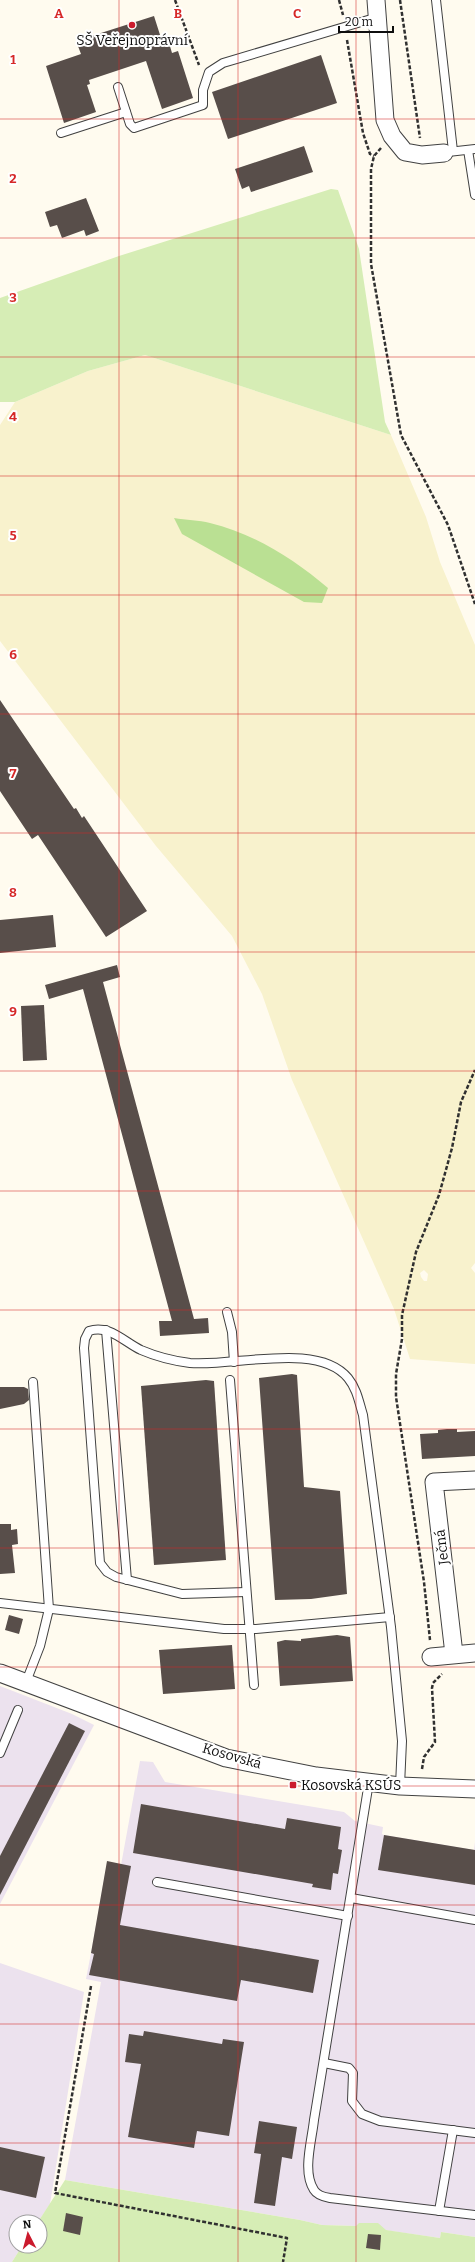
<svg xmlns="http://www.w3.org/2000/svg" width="475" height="2262" font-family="Bitter,serif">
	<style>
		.industrial { fill: #ece2ee }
		.farmland { fill: #f8f2cd; fill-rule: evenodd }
		.green { fill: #d6edb5 }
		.forest { fill: #bae093 }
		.building { fill: #584e4a }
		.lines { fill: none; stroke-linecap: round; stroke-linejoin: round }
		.lane-casing { stroke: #414141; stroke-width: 10 }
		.street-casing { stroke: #414141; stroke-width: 19 }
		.path { stroke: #303030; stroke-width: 2.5; stroke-dasharray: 4 2; stroke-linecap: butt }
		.lane { stroke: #fff; stroke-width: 8 }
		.street { stroke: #fff; stroke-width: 17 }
		.grid { fill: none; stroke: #d62828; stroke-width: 1; stroke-opacity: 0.55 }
		.poi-dot { fill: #cb1a2d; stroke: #fff; stroke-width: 1.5 }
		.labels { text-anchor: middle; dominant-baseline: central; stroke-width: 4; stroke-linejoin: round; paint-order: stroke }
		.poi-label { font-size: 14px; fill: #0e0e0e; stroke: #fff }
		.street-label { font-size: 14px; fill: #0e0e0e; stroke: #fff }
		.grid-label { font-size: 13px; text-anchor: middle; font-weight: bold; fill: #d62828; stroke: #fff; stroke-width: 4; stroke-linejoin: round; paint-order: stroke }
	</style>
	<rect width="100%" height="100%" fill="#fffbef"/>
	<g class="industrial">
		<polygon points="0,1686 72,1714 94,1725 0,1904"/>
		<polygon points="140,1761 153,1762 165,1782 344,1812 355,1821 383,1827 382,1834 384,1835 474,1850 475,1842 475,2237 441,2232 440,2238 356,2226 322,2225 300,2220 65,2180 101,1982 86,1979 91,1953 107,1863 121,1865"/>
		<polygon points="0,1963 84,1992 50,2204 38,2222 16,2222 16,2246 22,2246 12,2262 0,2262"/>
	</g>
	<path class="farmland" d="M145,355L391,435L426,517L440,562L475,645V1263L471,1268L475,1273V1364L410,1359L394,1309L292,1080L262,994L232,936L156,846L0,641V425L15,402L88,371ZM424,1270L428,1274L427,1281H424L421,1277L420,1273Z"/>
	<g class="green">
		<polygon points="331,189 338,190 359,249 385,422 391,435 145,355 88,371 15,402 0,402 0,298 119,256"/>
		<polygon points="65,2180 300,2220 322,2225 356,2226 359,2223 378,2223 386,2230 440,2238 441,2232 475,2237 475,2262 12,2262 22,2246 40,2246 40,2222 38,2222"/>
	</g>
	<path class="forest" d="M174,518C186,520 199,520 210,523C255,534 294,559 328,588L322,603L304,602L182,534Z"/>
	<g class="building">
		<polygon points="154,16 161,38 167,36 172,53 178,51 193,98 162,109 146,61 89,80 90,84 87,85 96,112 64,123 46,66 81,54 76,41"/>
		<polygon points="321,55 337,103 228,139 212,92"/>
		<polygon points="304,146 313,172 251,192 249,186 242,189 235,169"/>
		<polygon points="86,198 99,231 86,236 84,230 62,238 57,225 50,227 45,212"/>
		<polygon points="0,700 74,809 76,808 82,818 84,816 147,911 106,937 38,835 32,839 0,791"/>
		<polygon points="53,915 56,947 0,953 0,920"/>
		<polygon points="117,965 120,977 103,982 194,1319 208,1318 209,1333 160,1336 159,1321 172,1321 83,989 49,999 45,985"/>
		<polygon points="44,1005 47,1060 23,1061 21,1006"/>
		<polygon points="292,1374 297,1375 304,1487 340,1491 347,1594 311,1599 275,1600 259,1378"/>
		<polygon points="206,1380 214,1381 226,1560 154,1565 141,1386"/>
		<polygon points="0,1387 24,1387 28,1389 29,1400 24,1404 0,1409"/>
		<polygon points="447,1429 457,1429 457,1432 475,1431 475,1456 422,1459 420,1434 438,1433 438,1430"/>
		<polygon points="0,1524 11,1524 11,1530 17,1529 18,1544 12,1545 15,1573 0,1574"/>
		<polygon points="9,1615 23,1619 19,1634 5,1630"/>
		<polygon points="337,1635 350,1637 353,1681 280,1686 277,1642 285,1640 301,1641 301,1639"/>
		<polygon points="232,1645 235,1689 163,1694 159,1650"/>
		<polygon points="69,1723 85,1731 0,1895 0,1856"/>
		<polygon points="141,1804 285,1829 287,1818 341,1827 338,1849 342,1850 338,1874 333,1873 331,1890 312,1887 313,1884 133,1853"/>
		<polygon points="384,1835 475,1850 475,1885 378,1870"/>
		<polygon points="107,1861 131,1866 120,1925 319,1960 313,1993 241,1980 237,2001 89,1975 94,1954 91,1953"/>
		<polygon points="144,2031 222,2044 223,2039 244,2042 229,2136 197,2131 194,2148 128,2137 141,2064 125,2062 129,2034 143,2036"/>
		<polygon points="259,2121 297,2127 292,2159 282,2157 275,2206 254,2203 261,2154 254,2153"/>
		<polygon points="0,2147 45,2157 36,2198 0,2190"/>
		<polygon points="66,2213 83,2217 80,2235 63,2231"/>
		<polygon points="368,2234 381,2235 380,2250 366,2248"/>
	</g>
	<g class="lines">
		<defs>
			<g id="lane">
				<polyline points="436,0 453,151"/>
				<polyline points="118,87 130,124 134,128 203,105 203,90 209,72 223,63 378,17"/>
				<polyline points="61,133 126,112"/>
				<polyline points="468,150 475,195"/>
				<polyline points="448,152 475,149"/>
				<polyline points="227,1312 232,1332 234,1362"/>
				<polyline points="106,1330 127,1580"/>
				<polyline points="230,1380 254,1685"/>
				<path d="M246,1592L182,1594L116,1577L107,1572L100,1563L84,1348L85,1339L89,1331C109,1324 124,1342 141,1350C155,1356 174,1361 190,1363C234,1367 318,1341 348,1378C357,1389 359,1402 363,1415L391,1627L402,1741L400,1786"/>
				<polyline points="0,1603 224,1629 256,1629 390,1617"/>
				<polyline points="26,1682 40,1646 49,1609 33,1382"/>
				<polyline points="0,1753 18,1710"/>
				<path d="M369,1782L314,2120C312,2140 302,2172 314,2190C317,2195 324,2197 330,2198L475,2215"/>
				<polyline points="157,1882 348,1916"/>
				<polyline points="351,1898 475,1920"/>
				<polyline points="324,2063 349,2068 353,2073 352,2101 362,2114 380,2121 475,2133"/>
				<polyline points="439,2211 453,2130"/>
			</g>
			<g id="street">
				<polyline points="376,0 385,120 392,136 405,152 422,155 444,153"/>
				<polyline points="454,1654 434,1482 475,1480"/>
				<polyline points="431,1657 475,1653"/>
				<polyline points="0,1673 226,1758 316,1776 400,1786 475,1789"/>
			</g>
		</defs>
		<use href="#lane" class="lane-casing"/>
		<use href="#street" class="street-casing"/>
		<g class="path">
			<polyline points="175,0 199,65"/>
			<polyline points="339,0 343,15"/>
			<polyline points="400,0 420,138"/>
			<polyline points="347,40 363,133 370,154 374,156"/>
			<polyline points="381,148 374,156 371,169 371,264 401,435 448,525 475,604"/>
			<polyline points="430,1640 424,1582 396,1397 396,1374 402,1339 402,1315 416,1252 439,1195 452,1148 461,1102 475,1070"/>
			<polyline points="422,1769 424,1757 435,1742 432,1688 433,1683 442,1674"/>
			<polyline points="91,1986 55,2193 287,2238 283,2262"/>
		</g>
		<use href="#lane" class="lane"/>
		<use href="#street" class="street"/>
	</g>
	<path class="grid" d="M119,0V2262M238,0V2262M356,0V2262M0,119H475M0,238H475M0,357H475M0,476H475M0,595H475M0,714H475M0,833H475M0,952H475M0,1071H475M0,1191H475M0,1310H475M0,1429H475M0,1548H475M0,1667H475M0,1786H475M0,1905H475M0,2024H475M0,2143H475"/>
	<g class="poi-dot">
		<circle cx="132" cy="25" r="4"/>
		<rect x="289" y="1781" width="8" height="8" rx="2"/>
	</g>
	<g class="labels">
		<g class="poi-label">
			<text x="132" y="40">SŠ Veřejnoprávní</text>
			<text x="301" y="1785" text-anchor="start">Kosovská KSÚS</text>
		</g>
		<g class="street-label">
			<text transform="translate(442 1547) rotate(-97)">Ječná</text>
			<text transform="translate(232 1756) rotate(16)">Kosovská</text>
		</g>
	</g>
	<g class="grid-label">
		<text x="59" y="18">A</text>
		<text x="178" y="18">B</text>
		<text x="297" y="18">C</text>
		<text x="13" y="64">1</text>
		<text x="13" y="183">2</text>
		<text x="13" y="302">3</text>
		<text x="13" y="421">4</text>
		<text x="13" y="540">5</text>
		<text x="13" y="659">6</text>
		<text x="13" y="778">7</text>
		<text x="13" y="897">8</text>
		<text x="13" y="1016">9</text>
	</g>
	<g transform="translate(28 2234) rotate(354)"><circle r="19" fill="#ffffff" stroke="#9f9f9f"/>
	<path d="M0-3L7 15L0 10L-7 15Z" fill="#cb1a2d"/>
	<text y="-6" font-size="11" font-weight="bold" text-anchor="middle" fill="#0e0e0e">N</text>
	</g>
	<path d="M339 26v6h54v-6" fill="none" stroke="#0e0e0e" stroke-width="2"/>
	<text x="345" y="26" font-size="12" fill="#0e0e0e" stroke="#ffffff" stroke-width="3" paint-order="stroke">20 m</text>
</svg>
